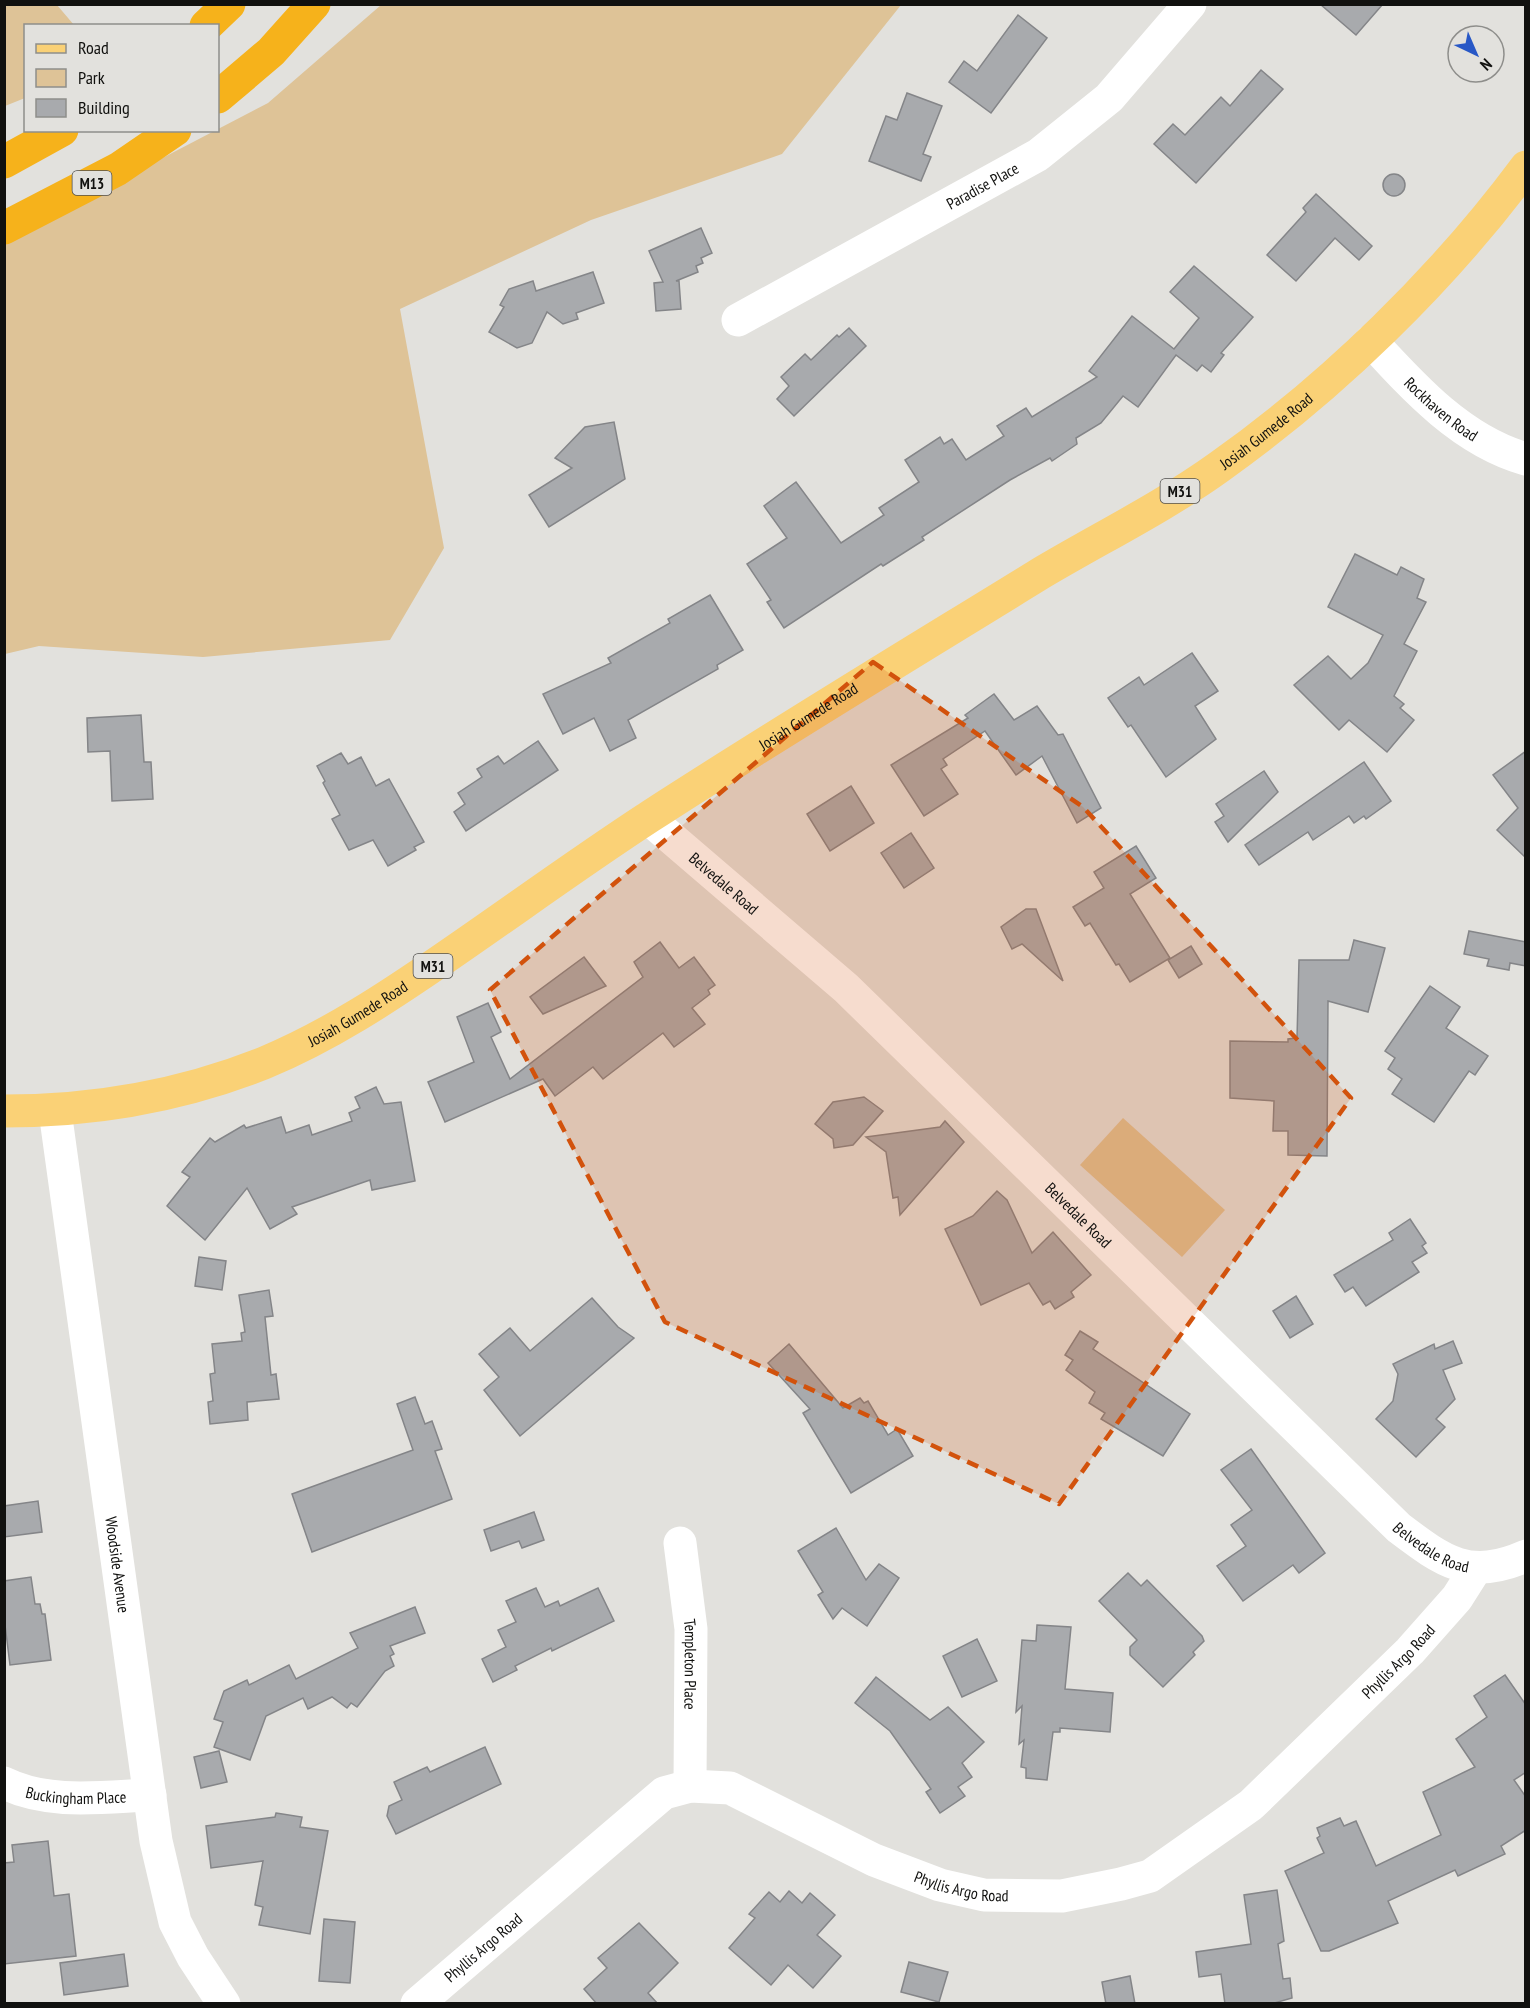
<svg xmlns="http://www.w3.org/2000/svg" width="1530" height="2008" font-family="'PT Sans Narrow',sans-serif">
	<style>
		.green { fill: #dec397 }
		.building { fill: #a8aaad; stroke: #848588; stroke-width: 1.5 }
		.lines { fill: none; stroke-linecap: round; stroke-linejoin: round }
		.minor { stroke: #fff; stroke-width: 33 }
		.major { stroke: #fad176; stroke-width: 33 }
		.highway { stroke: #f6b21b; stroke-width: 33 }
		.marked { fill: #d2520c; fill-opacity: 0.2; stroke: #d2520c; stroke-width: 4.5; stroke-dasharray: 12 8; stroke-linejoin: round }
		.labels { text-anchor: middle; dominant-baseline: central; stroke-width: 4.5; stroke-linejoin: round; paint-order: stroke }
		.shield { fill: #e2e1dd; stroke: #504f4d; stroke-width: 1.5 }
		.shield-label { font-size: 15px; font-weight: bold; fill: #11110f }
		.street-label { font-size: 16px; fill: #11110f; stroke: #e2e1dd }
	</style>
	<rect width="100%" height="100%" fill="#e2e1dd"/>
	<g class="green">
		<polygon points="5,4 57,5 74,25 26,26 25,98 5,106"/>
		<polygon points="381,5 901,5 782,154 591,220 400,309 444,548 390,640 203,657 39,646 5,654 5,240 268,103"/>
		<polygon points="1123,1118 1225,1210 1182,1257 1080,1165"/>
	</g>
	<g class="building">
		<polygon points="1320,4 1383,4 1356,35"/>
		<polygon points="1018,15 1047,38 991,113 949,82 964,61 977,71"/>
		<polygon points="1261,70 1283,89 1196,183 1154,144 1173,124 1185,135 1221,97 1230,106"/>
		<polygon points="907,93 942,106 923,154 931,157 921,181 869,161 886,116 897,120"/>
		<circle cx="1394" cy="185" r="11"/>
		<polygon points="1316,194 1372,246 1359,260 1335,238 1296,281 1267,255 1306,212 1303,208"/>
		<polygon points="701,228 712,253 701,258 703,263 696,266 698,272 676,281 679,281 681,309 656,311 654,283 663,282 649,251"/>
		<polygon points="1194,266 1253,317 1221,353 1224,355 1211,372 1202,365 1197,371 1176,355 1138,407 1123,396 1101,423 1076,438 1077,444 1052,461 1050,458 1010,480 922,537 924,540 883,566 881,564 784,628 767,602 771,600 747,564 787,538 764,506 796,482 841,543 884,515 879,508 919,482 905,460 940,437 944,444 952,439 966,460 1004,436 997,426 1026,408 1032,417 1097,377 1089,371 1132,316 1174,349 1199,318 1170,292"/>
		<polygon points="593,272 604,303 576,313 578,319 563,324 547,312 532,343 517,348 489,332 504,307 500,305 509,289 533,281 536,291"/>
		<polygon points="849,328 866,346 794,416 777,399 789,386 781,377 805,354 811,360 837,335 839,337"/>
		<polygon points="614,422 625,479 549,527 529,495 572,468 555,458 585,427"/>
		<polygon points="1355,554 1397,575 1401,567 1424,579 1417,598 1426,602 1404,644 1417,651 1394,696 1404,704 1400,708 1414,720 1387,752 1349,720 1339,730 1294,685 1328,656 1351,679 1368,663 1383,635 1328,607"/>
		<polygon points="710,595 743,650 717,665 718,669 628,720 636,738 610,751 594,718 563,734 543,694 611,663 608,658 670,623 668,619"/>
		<polygon points="1192,653 1218,691 1195,706 1216,739 1166,777 1131,725 1128,727 1108,698 1139,677 1144,685"/>
		<polygon points="994,694 1014,720 1037,706 1058,735 1063,734 1101,808 1077,823 1042,756 1016,775 985,731 943,759 947,765 941,769 958,794 924,816 891,765 968,718 965,715"/>
		<polygon points="141,715 144,762 151,762 153,799 112,801 110,751 88,752 87,718"/>
		<polygon points="538,741 558,770 466,831 454,812 465,804 458,793 482,777 477,769 498,756 504,764"/>
		<polygon points="1526,751 1526,858 1497,830 1518,808 1493,775"/>
		<polygon points="341,753 348,764 361,757 376,786 389,779 424,842 414,847 416,850 388,866 373,840 349,850 332,819 340,815 323,783 325,781 317,766"/>
		<polygon points="1364,762 1391,801 1366,819 1364,816 1354,823 1349,816 1313,840 1308,832 1259,865 1245,845"/>
		<polygon points="1264,771 1278,792 1228,842 1215,822 1224,816 1216,804"/>
		<polygon points="851,786 874,823 830,851 807,814"/>
		<polygon points="911,833 934,868 904,888 881,853"/>
		<polygon points="1136,846 1156,878 1130,894 1170,958 1130,982 1119,964 1116,965 1090,923 1085,926 1073,907 1104,888 1094,872"/>
		<polygon points="1026,909 1036,909 1063,981 1022,944 1012,949 1001,927"/>
		<polygon points="1469,931 1526,942 1526,966 1510,963 1509,970 1487,966 1489,959 1464,954"/>
		<polygon points="1354,940 1385,948 1368,1012 1328,1001 1327,1156 1288,1155 1288,1131 1273,1131 1274,1101 1230,1098 1230,1041 1288,1042 1288,1039 1297,1038 1299,960 1349,960"/>
		<polygon points="660,942 679,968 694,957 715,985 708,990 710,994 692,1008 705,1024 674,1047 663,1033 603,1079 593,1067 555,1096 543,1079 445,1122 428,1082 474,1062 457,1017 488,1003 501,1032 491,1037 510,1079 643,977 634,962"/>
		<polygon points="1191,946 1202,964 1179,978 1168,960"/>
		<polygon points="584,957 606,986 543,1014 530,997"/>
		<polygon points="1430,986 1460,1007 1446,1028 1488,1056 1475,1075 1469,1071 1434,1122 1392,1094 1402,1079 1388,1069 1395,1058 1385,1051"/>
		<polygon points="376,1087 384,1104 401,1102 415,1181 372,1190 370,1180 292,1207 297,1214 270,1229 247,1188 205,1240 167,1206 190,1177 182,1172 210,1138 215,1142 244,1125 246,1128 281,1117 286,1133 309,1125 312,1135 352,1121 349,1113 360,1108 355,1097"/>
		<polygon points="864,1097 883,1111 853,1145 834,1148 833,1139 815,1124 833,1102"/>
		<polygon points="945,1121 964,1142 900,1215 898,1197 893,1198 886,1152 866,1137 940,1127"/>
		<polygon points="997,1191 1007,1200 1032,1253 1053,1232 1091,1275 1071,1292 1074,1297 1055,1309 1050,1301 1043,1305 1029,1283 981,1305 945,1229 973,1216"/>
		<polygon points="1410,1219 1426,1243 1422,1246 1427,1253 1412,1262 1419,1272 1366,1306 1353,1287 1345,1292 1334,1275 1393,1240 1389,1233"/>
		<polygon points="199,1257 226,1261 222,1290 195,1286"/>
		<polygon points="269,1290 273,1316 265,1317 271,1375 276,1374 279,1399 247,1402 248,1420 210,1424 208,1402 213,1401 210,1374 215,1373 212,1344 242,1341 241,1333 245,1332 239,1295"/>
		<polygon points="1296,1296 1313,1324 1290,1338 1273,1311"/>
		<polygon points="592,1298 618,1327 634,1338 520,1436 484,1390 499,1377 479,1354 510,1328 530,1351"/>
		<polygon points="1080,1331 1098,1342 1093,1349 1190,1414 1163,1456 1101,1419 1105,1413 1089,1403 1095,1392 1066,1370 1073,1360 1065,1355"/>
		<polygon points="1453,1341 1462,1363 1443,1370 1455,1399 1436,1419 1445,1427 1416,1457 1376,1419 1393,1401 1398,1374 1393,1364 1434,1344 1435,1349"/>
		<polygon points="789,1344 843,1408 860,1398 864,1403 868,1401 888,1435 897,1429 913,1456 851,1493 803,1413 810,1409 768,1363"/>
		<polygon points="415,1397 425,1424 432,1421 442,1449 435,1451 452,1499 312,1552 292,1494 413,1450 397,1404"/>
		<polygon points="1251,1449 1325,1553 1299,1573 1293,1565 1243,1601 1217,1566 1246,1546 1231,1525 1252,1510 1221,1470"/>
		<polygon points="38,1501 42,1532 4,1537 4,1506"/>
		<polygon points="534,1512 544,1540 522,1548 519,1541 491,1551 484,1530"/>
		<polygon points="836,1528 866,1580 879,1564 899,1578 867,1626 842,1608 833,1619 818,1595 823,1592 798,1551"/>
		<polygon points="1128,1573 1141,1586 1147,1580 1202,1636 1204,1641 1193,1652 1195,1655 1163,1687 1130,1655 1130,1647 1137,1640 1099,1601"/>
		<polygon points="31,1577 35,1604 40,1604 42,1614 45,1614 51,1660 10,1665 4,1617 4,1581"/>
		<polygon points="536,1588 545,1607 558,1601 560,1606 598,1588 614,1621 552,1651 551,1648 515,1666 517,1670 493,1682 482,1659 506,1647 498,1630 516,1622 506,1601"/>
		<polygon points="415,1607 425,1633 390,1646 394,1654 390,1656 394,1666 385,1671 357,1707 351,1703 347,1708 332,1697 308,1709 303,1698 266,1716 250,1760 214,1747 223,1722 214,1719 224,1691 247,1680 249,1685 289,1665 296,1679 358,1648 350,1633"/>
		<polygon points="1037,1625 1071,1627 1065,1689 1113,1693 1110,1732 1060,1728 1060,1732 1053,1732 1047,1780 1026,1778 1026,1768 1021,1767 1024,1740 1019,1744 1022,1706 1016,1712 1022,1640 1036,1641"/>
		<polygon points="977,1639 997,1681 962,1697 943,1656"/>
		<polygon points="1505,1675 1526,1705 1526,1772 1514,1780 1526,1797 1526,1830 1501,1846 1505,1854 1458,1876 1455,1870 1388,1901 1398,1923 1329,1951 1321,1951 1285,1871 1324,1853 1317,1838 1320,1836 1317,1828 1340,1818 1344,1826 1356,1821 1376,1866 1441,1835 1423,1792 1475,1767 1456,1739 1487,1717 1474,1696"/>
		<polygon points="876,1677 930,1720 948,1707 984,1742 962,1763 972,1777 958,1787 965,1796 940,1813 926,1792 931,1789 890,1731 855,1703"/>
		<polygon points="485,1747 501,1784 396,1834 387,1816 389,1806 402,1800 394,1782 427,1767 430,1772"/>
		<polygon points="219,1751 227,1782 201,1788 194,1757"/>
		<polygon points="276,1813 302,1817 300,1827 328,1831 310,1934 259,1925 263,1907 255,1905 263,1861 211,1868 206,1826 275,1817"/>
		<polygon points="48,1841 54,1896 69,1894 76,1956 4,1964 4,1863 14,1862 12,1845"/>
		<polygon points="1277,1890 1284,1941 1278,1944 1283,1979 1290,1978 1292,1998 1271,2004 1225,2004 1221,1974 1199,1977 1196,1952 1251,1944 1244,1895"/>
		<polygon points="789,1891 802,1903 810,1893 835,1915 817,1935 841,1956 813,1988 788,1965 771,1985 729,1948 755,1918 749,1914 769,1892 780,1902"/>
		<polygon points="324,1919 355,1922 350,1983 319,1981"/>
		<polygon points="639,1923 678,1963 648,1993 658,2004 597,2004 584,1989 607,1968 598,1958"/>
		<polygon points="124,1954 128,1986 64,1995 60,1963"/>
		<polygon points="909,1962 948,1972 939,2002 901,1992"/>
		<polygon points="1130,1976 1135,2004 1106,2004 1102,1982"/>
	</g>
	<g class="lines">
		<g class="minor">
			<path id="s1" d="M738,320L1038,155L1109,98L1190,4"/>
			<path id="s2" d="M1371,341C1414,388 1462,441 1526,459"/>
			<path id="s3" d="M648,818L846,988L1399,1528C1444,1562 1469,1581 1526,1556"/>
			<path id="s4" d="M55,1111L156,1841L175,1922L193,1957L224,2004"/>
			<path id="s5" d="M680,1543L691,1629L690,1786"/>
			<path id="s6" d="M4,1783C49,1805 102,1797 150,1795"/>
			<path id="s7" d="M417,2004L664,1793L690,1786L730,1788L874,1860L940,1885L984,1895L1062,1896L1121,1884L1150,1876L1251,1805L1410,1651L1457,1598L1476,1568"/>
		</g>
		<path class="major" id="s8" d="M4,1111C94,1111 181,1096 264,1063C329,1036 388,997 446,957C513,911 580,862 649,817C777,734 908,655 1038,575C1098,539 1162,508 1219,467C1332,387 1443,279 1526,167"/>
		<g class="highway">
			<polyline points="206,26 229,4"/>
			<polyline points="218,97 271,52 314,4"/>
			<polyline points="4,162 62,130"/>
			<polyline points="4,228 118,169 175,130"/>
		</g>
	</g>
	<path class="marked" d="M873,662L1083,807L1351,1098L1059,1504L665,1322L490,990Z"/>
	<g class="labels">
		<g class="shield">
			<rect x="72.5" y="171" width="39" height="24" rx="4.5"/>
			<rect x="1160.5" y="479" width="39" height="24" rx="4.5"/>
			<rect x="413.5" y="954" width="39" height="24" rx="4.5"/>
		</g>
		<g class="shield-label">
			<text x="92" y="183">M13</text>
			<text x="1180" y="491">M31</text>
			<text x="433" y="966">M31</text>
		</g>
		<g class="street-label">
			<text stroke="none"><textPath href="#s1" startOffset="279">Paradise Place</textPath></text>
			<text stroke="none"><textPath href="#s2" startOffset="98">Rockhaven Road</textPath></text>
			<text stroke="none"><textPath href="#s8" startOffset="1452">Josiah Gumede Road</textPath></text>
			<text stroke="none"><textPath href="#s8" startOffset="912">Josiah Gumede Road</textPath></text>
			<text stroke="none"><textPath href="#s3" startOffset="100">Belvedale Road</textPath></text>
			<text stroke="none"><textPath href="#s8" startOffset="372">Josiah Gumede Road</textPath></text>
			<text stroke="none"><textPath href="#s3" startOffset="586">Belvedale Road</textPath></text>
			<text stroke="none"><textPath href="#s3" startOffset="1072">Belvedale Road</textPath></text>
			<text stroke="none"><textPath href="#s4" startOffset="458">Woodside Avenue</textPath></text>
			<text stroke="none"><textPath href="#s7" startOffset="1166">Phyllis Argo Road</textPath></text>
			<text stroke="none"><textPath href="#s5" startOffset="122">Templeton Place</textPath></text>
			<text stroke="none"><textPath href="#s6" startOffset="74">Buckingham Place</textPath></text>
			<text stroke="none"><textPath href="#s7" startOffset="645">Phyllis Argo Road</textPath></text>
			<text stroke="none"><textPath href="#s7" startOffset="87">Phyllis Argo Road</textPath></text>
		</g>
	</g>
	<rect width="1530" height="2008" fill="none" stroke="#11110f" stroke-width="12"/>
	<rect x="24" y="24" width="195" height="108" fill="#e2e1dd" stroke="#8e8e8b" stroke-width="1.5"/>
	<rect x="36" y="44" width="30" height="9" fill="#fad176" stroke="#8e8e8b" stroke-width="1.5"/>
	<text x="78" y="54" font-size="18" fill="#11110f">Road</text>
	<rect x="36" y="69" width="30" height="18" fill="#dec397" stroke="#8e8e8b" stroke-width="1.5"/>
	<text x="78" y="84" font-size="18" fill="#11110f">Park</text>
	<rect x="36" y="99" width="30" height="18" fill="#a8aaad" stroke="#8e8e8b" stroke-width="1.5"/>
	<text x="78" y="114" font-size="18" fill="#11110f">Building</text>
	<g transform="translate(1476 54) rotate(136)"><circle r="28" fill="#e2e1dd" stroke="#8e8e8b" stroke-width="1.5"/>
	<path d="M0-4.5L10 22L0 15L-10 22Z" fill="#2858c6"/>
	<text y="-9" font-size="16" font-weight="bold" text-anchor="middle" fill="#11110f">N</text>
	</g>
</svg>
